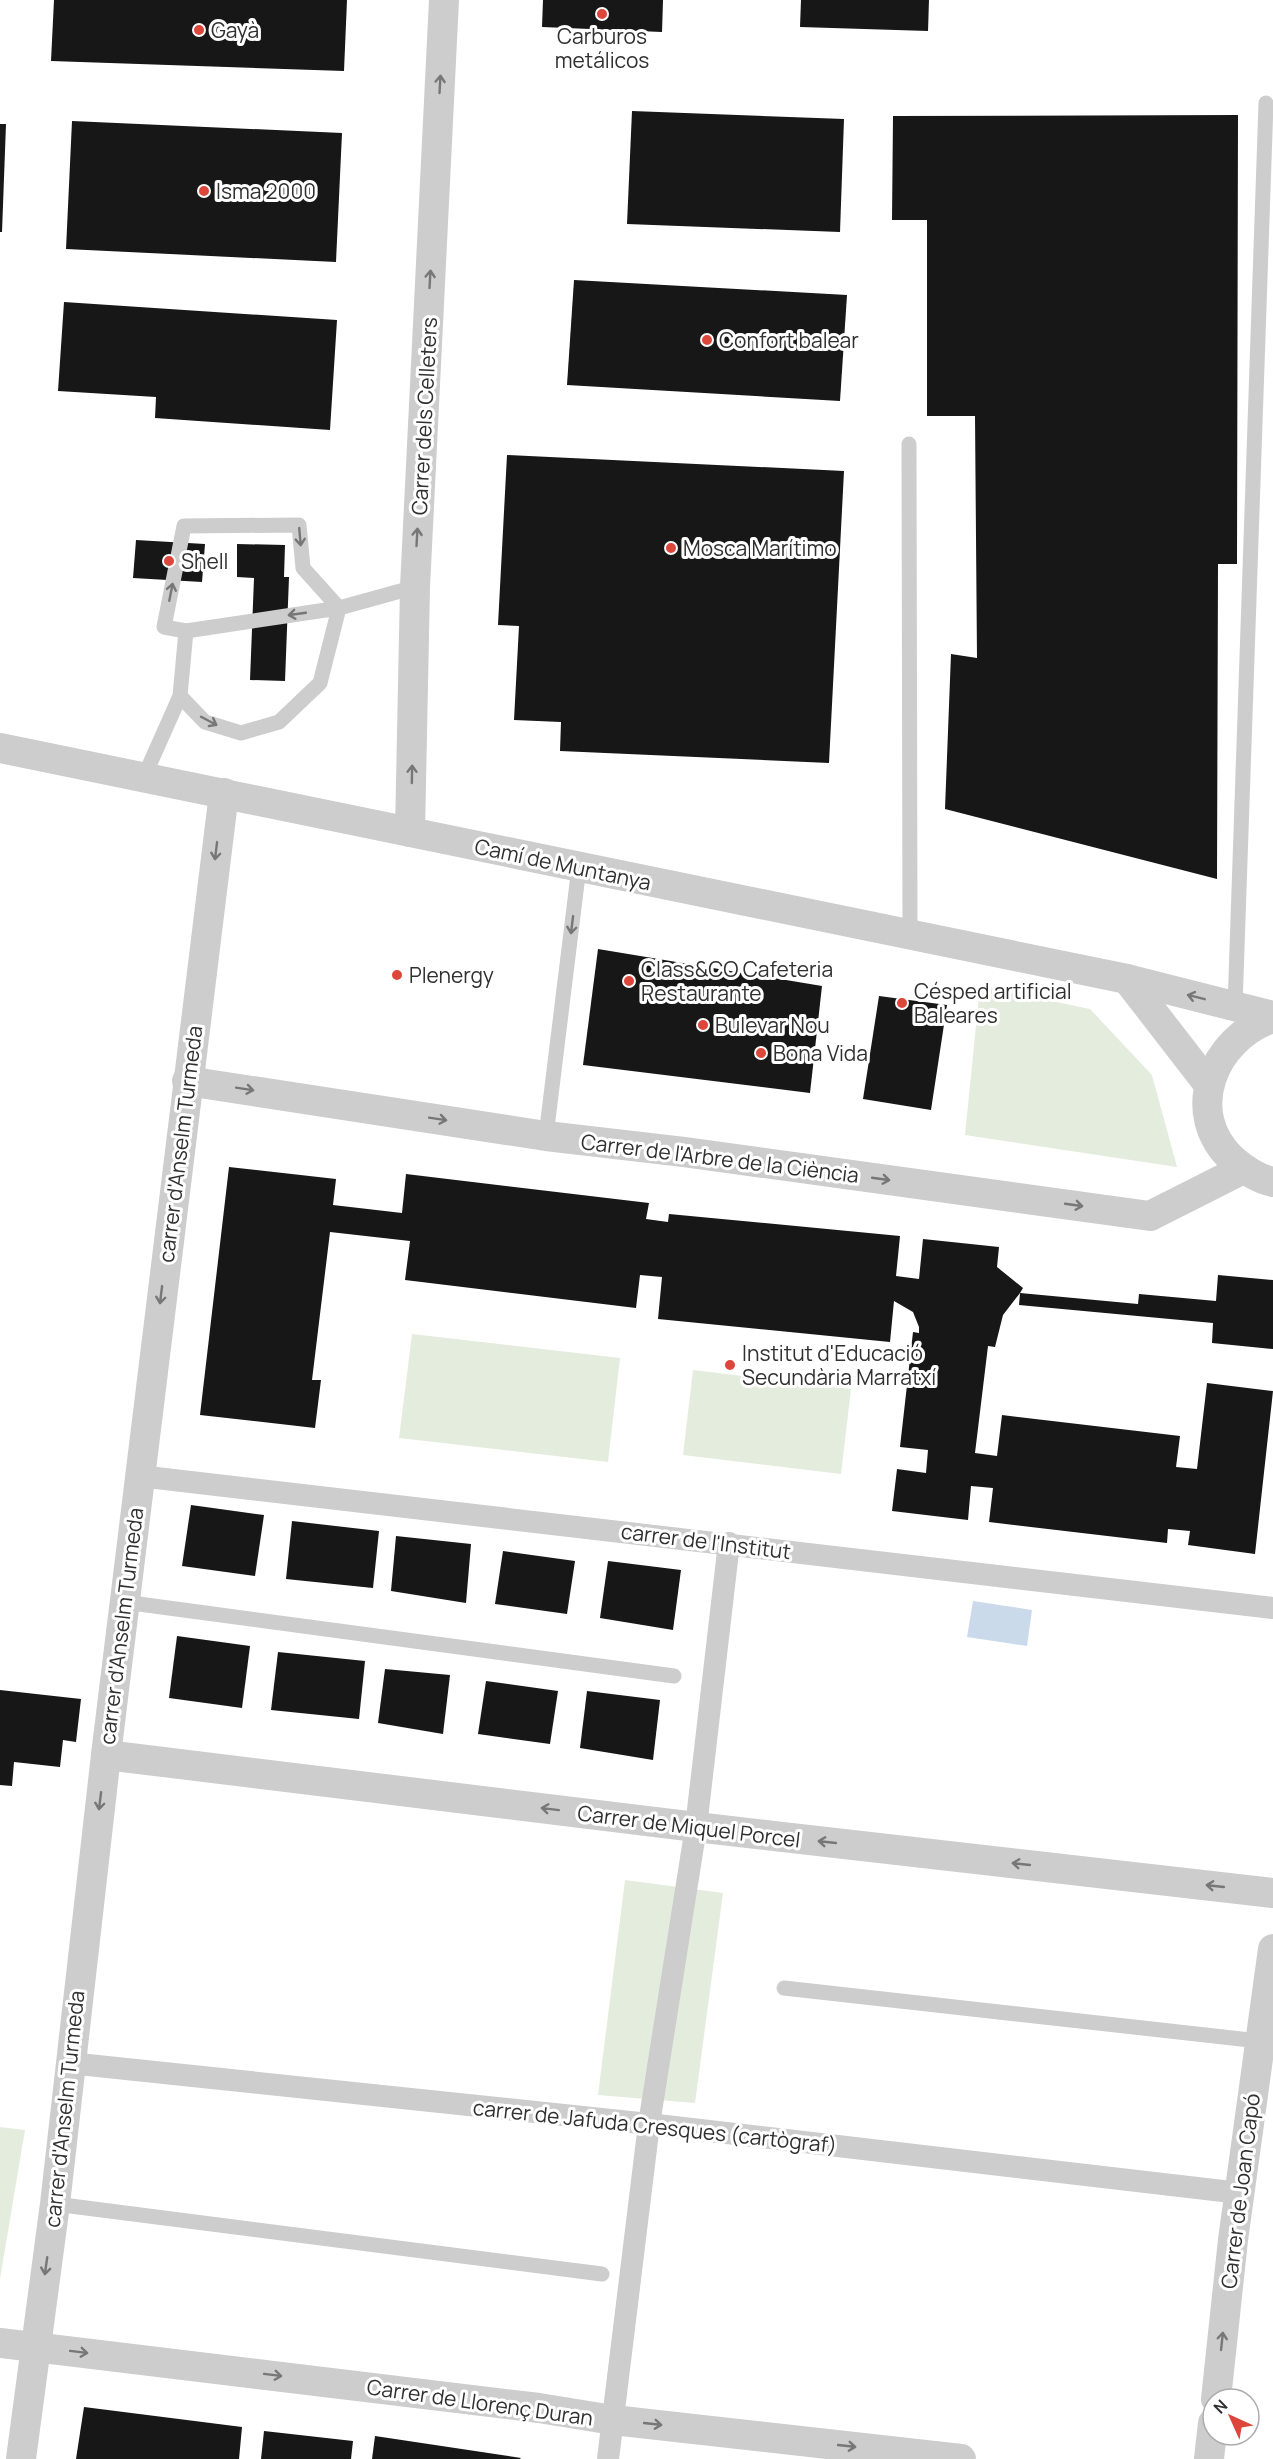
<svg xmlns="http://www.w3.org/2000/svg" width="1273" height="2459" font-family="Manrope,sans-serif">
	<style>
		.green { fill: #e4ecde }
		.water { fill: #cbdaeb }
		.building { fill: #171717 }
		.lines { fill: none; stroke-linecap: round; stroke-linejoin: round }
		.service { stroke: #cdcdcd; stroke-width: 15 }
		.pedestrian { stroke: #cdcdcd; stroke-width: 22 }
		.minor { stroke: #cdcdcd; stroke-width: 30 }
		.oneway { stroke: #777 }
		.poi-dot { fill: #dd463b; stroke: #fff; stroke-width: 2 }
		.labels { text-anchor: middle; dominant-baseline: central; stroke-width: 6; stroke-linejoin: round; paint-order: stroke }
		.poi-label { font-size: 21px; fill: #303030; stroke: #fff; text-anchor: start }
		.street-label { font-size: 21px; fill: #303030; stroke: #fff }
	</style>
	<rect width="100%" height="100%" fill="#fff"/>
	<g class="green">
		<polygon points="980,986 1090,1009 1152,1075 1177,1167 965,1135"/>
		<polygon points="412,1334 620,1358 608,1462 399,1438"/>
		<polygon points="693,1370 851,1389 841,1474 683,1455"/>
		<polygon points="625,1880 723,1893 695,2103 598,2095"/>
		<polygon points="0,2127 25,2130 0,2279"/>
	</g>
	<polygon class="water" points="973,1601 1032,1610 1027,1646 967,1637"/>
	<g class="building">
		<polygon points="54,0 347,0 344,71 51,61"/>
		<polygon points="543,0 663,0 662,32 542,27"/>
		<polygon points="801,0 929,0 928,31 800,27"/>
		<polygon points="632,111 844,119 840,232 627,224"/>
		<polygon points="1238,115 1237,564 1218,564 1217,879 945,809 951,654 977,658 975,416 927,416 927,220 892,220 893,116"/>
		<polygon points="72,121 342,133 336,262 66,249"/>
		<polygon points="0,124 6,124 2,232 0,232"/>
		<polygon points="574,280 847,295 840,401 567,385"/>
		<polygon points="64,302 337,320 330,430 155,418 156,397 58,391"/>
		<polygon points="507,455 844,471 829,763 560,751 561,722 514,720 519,626 498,625"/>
		<polygon points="136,540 205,544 202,582 133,578"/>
		<polygon points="237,544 285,545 284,577 289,577 285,681 250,680 254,578 237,577"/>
		<polygon points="598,949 822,986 810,1093 583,1065"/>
		<polygon points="879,996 947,1005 931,1110 863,1099"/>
		<polygon points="229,1167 336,1179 333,1205 402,1213 406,1174 649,1203 646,1219 668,1222 669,1214 900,1236 896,1276 919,1279 923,1239 999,1247 997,1267 1023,1288 1020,1293 1138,1304 1139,1294 1216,1301 1218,1275 1273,1280 1273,1349 1212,1343 1213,1323 1019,1305 1020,1293 1003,1315 995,1347 988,1346 975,1453 997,1456 1002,1415 1180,1436 1176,1467 1197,1469 1207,1383 1273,1391 1255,1554 1188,1545 1190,1531 1168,1529 1167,1543 989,1522 993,1488 971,1486 968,1520 892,1511 897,1469 926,1473 928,1450 900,1447 913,1332 919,1333 919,1327 913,1312 894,1301 890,1342 658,1319 662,1277 640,1275 636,1308 405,1280 410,1241 330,1232 312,1380 321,1380 315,1428 200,1415"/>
		<polygon points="191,1505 264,1515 255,1576 182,1566"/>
		<polygon points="292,1521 379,1531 373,1588 286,1579"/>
		<polygon points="396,1536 471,1544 466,1603 391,1591"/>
		<polygon points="503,1551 575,1561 567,1614 495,1604"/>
		<polygon points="608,1561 681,1570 673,1630 600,1618"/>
		<polygon points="177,1636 250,1646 242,1708 169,1698"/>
		<polygon points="278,1652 365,1661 359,1719 271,1710"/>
		<polygon points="385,1669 450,1675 443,1734 378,1723"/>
		<polygon points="486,1681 558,1691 550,1744 478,1734"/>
		<polygon points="0,1690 81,1699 76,1742 63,1740 60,1767 14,1762 12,1786 0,1785"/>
		<polygon points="587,1691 660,1700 653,1760 580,1748"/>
		<polygon points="84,2407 242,2427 239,2459 76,2459"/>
		<polygon points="264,2431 353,2441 351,2459 261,2459"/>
		<polygon points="375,2436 521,2458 520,2459 372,2459"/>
	</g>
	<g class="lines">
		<g class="service">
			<polyline points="909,444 910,934"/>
			<polyline points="186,631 164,627 184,526 299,525 303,568 339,608 320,683 279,722 241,733 205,722 180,696 186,631 339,608 415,587"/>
			<polyline points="144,777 180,696"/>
			<polyline points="1235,1007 1266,103"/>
			<polyline points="546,1136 579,867"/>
			<polyline points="124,1602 674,1676"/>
			<polyline points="784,1988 1259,2041"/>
			<polyline points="55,2204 602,2274"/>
		</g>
		<g class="pedestrian">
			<polyline points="139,1476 1273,1608"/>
			<polyline points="69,2063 649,2124 1240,2193"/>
			<polyline points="608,2459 649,2124 696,1827 729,1543"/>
		</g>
		<g class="minor">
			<polyline points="0,748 1127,979 1273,1016"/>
			<polyline points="410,832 415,587 444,0"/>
			<polyline points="1127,979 1209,1085"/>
			<path d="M1273,1018C1213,1038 1182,1113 1233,1160C1245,1170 1258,1179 1273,1182"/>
			<polyline points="187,1081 546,1136 684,1152 1150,1216 1243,1169"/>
			<polyline points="106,1755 696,1827 1273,1893"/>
			<polyline points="0,2343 539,2408 613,2420 961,2459"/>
			<polyline points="1216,2399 1233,2240 1273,1949"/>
			<polyline points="21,2459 55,2204 106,1755 224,793"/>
			<polyline points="1209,2459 1213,2423"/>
		</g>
	</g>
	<defs><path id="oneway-shaft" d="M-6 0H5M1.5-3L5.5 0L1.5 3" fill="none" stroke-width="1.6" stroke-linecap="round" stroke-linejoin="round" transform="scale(1.5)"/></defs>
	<g class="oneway">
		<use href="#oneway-shaft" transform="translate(440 84) rotate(-87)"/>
		<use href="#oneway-shaft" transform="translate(430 279) rotate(-87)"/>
		<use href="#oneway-shaft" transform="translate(300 537) rotate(85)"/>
		<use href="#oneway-shaft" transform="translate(417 537) rotate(-87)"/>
		<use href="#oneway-shaft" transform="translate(171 592) rotate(-79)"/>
		<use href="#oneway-shaft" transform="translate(297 614) rotate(172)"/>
		<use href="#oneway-shaft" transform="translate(209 721) rotate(28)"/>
		<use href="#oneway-shaft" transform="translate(412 774) rotate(-89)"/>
		<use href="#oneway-shaft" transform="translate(216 851) rotate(97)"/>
		<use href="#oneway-shaft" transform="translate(572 925) rotate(97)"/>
		<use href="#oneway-shaft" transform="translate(1196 997) rotate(-166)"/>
		<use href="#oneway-shaft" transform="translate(245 1089) rotate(9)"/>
		<use href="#oneway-shaft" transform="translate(438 1119) rotate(9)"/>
		<use href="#oneway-shaft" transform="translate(881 1179) rotate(8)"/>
		<use href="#oneway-shaft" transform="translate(1074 1205) rotate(8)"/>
		<use href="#oneway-shaft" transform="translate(161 1295) rotate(97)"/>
		<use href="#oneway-shaft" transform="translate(100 1801) rotate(97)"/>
		<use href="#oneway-shaft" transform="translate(550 1809) rotate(-173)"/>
		<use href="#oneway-shaft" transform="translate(827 1842) rotate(-174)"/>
		<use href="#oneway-shaft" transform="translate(1021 1864) rotate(-174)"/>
		<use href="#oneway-shaft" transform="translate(1215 1886) rotate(-174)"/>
		<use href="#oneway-shaft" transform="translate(46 2266) rotate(98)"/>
		<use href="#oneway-shaft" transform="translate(1222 2341) rotate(-84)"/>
		<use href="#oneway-shaft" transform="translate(79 2352) rotate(7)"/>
		<use href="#oneway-shaft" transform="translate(273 2375) rotate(7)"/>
		<use href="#oneway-shaft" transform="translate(653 2424) rotate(6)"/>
		<use href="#oneway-shaft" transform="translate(847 2446) rotate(6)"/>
	</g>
	<g class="poi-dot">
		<circle cx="602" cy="14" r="6"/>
		<circle cx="199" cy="30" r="6"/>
		<circle cx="204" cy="191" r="6"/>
		<circle cx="707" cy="340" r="6"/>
		<circle cx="671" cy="548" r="6"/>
		<circle cx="169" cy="561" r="6"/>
		<circle cx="397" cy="975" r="6"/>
		<circle cx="629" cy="981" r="6"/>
		<circle cx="902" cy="1003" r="6"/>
		<circle cx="703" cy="1025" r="6"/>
		<circle cx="761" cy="1053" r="6"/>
		<circle cx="730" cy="1365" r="6"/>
	</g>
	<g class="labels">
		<g class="poi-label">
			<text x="211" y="30">Gayà</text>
			<text x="602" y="36" text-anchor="middle">Carburos<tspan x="602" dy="24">metálicos</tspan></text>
			<text x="216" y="191">Isma 2000</text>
			<text x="719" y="340">Confort balear</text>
			<text x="683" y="548">Mosca Marítimo</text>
			<text x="181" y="561">Shell</text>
			<text x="641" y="969">Class&amp;CO Cafeteria<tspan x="641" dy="24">Restaurante</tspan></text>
			<text x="409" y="975">Plenergy</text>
			<text x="914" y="991">Césped artificial<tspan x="914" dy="24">Baleares</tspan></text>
			<text x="715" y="1025">Bulevar Nou</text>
			<text x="773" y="1053">Bona Vida</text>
			<text x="742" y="1353">Institut d'Educació<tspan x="742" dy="24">Secundària Marratxí</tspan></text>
		</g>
		<g class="street-label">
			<text transform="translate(424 416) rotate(-87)">Carrer dels Celleters</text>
			<text transform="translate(563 864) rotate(12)">Camí de Muntanya</text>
			<text transform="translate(180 1144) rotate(-83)">carrer d'Anselm Turmeda</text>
			<text transform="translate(720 1158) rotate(7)">Carrer de l'Arbre de la Ciència</text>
			<text transform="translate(706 1541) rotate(7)">carrer de l'Institut</text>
			<text transform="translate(121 1626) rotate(-83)">carrer d'Anselm Turmeda</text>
			<text transform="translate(689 1826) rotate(7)">Carrer de Miquel Porcel</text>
			<text transform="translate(64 2109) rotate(-84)">carrer d'Anselm Turmeda</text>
			<text transform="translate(655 2126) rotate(6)">carrer de Jafuda Cresques (cartògraf)</text>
			<text transform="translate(1240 2191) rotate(-83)">Carrer de Joan Capó</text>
			<text transform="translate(480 2402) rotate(8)">Carrer de Llorenç Duran</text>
		</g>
	</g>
	<g transform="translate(1231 2417) rotate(315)"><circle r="28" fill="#ffffff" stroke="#acacac" stroke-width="1.5"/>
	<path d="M0-4.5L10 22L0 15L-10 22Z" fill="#dd463b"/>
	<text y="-9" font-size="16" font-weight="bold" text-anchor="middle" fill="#303030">N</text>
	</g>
</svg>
